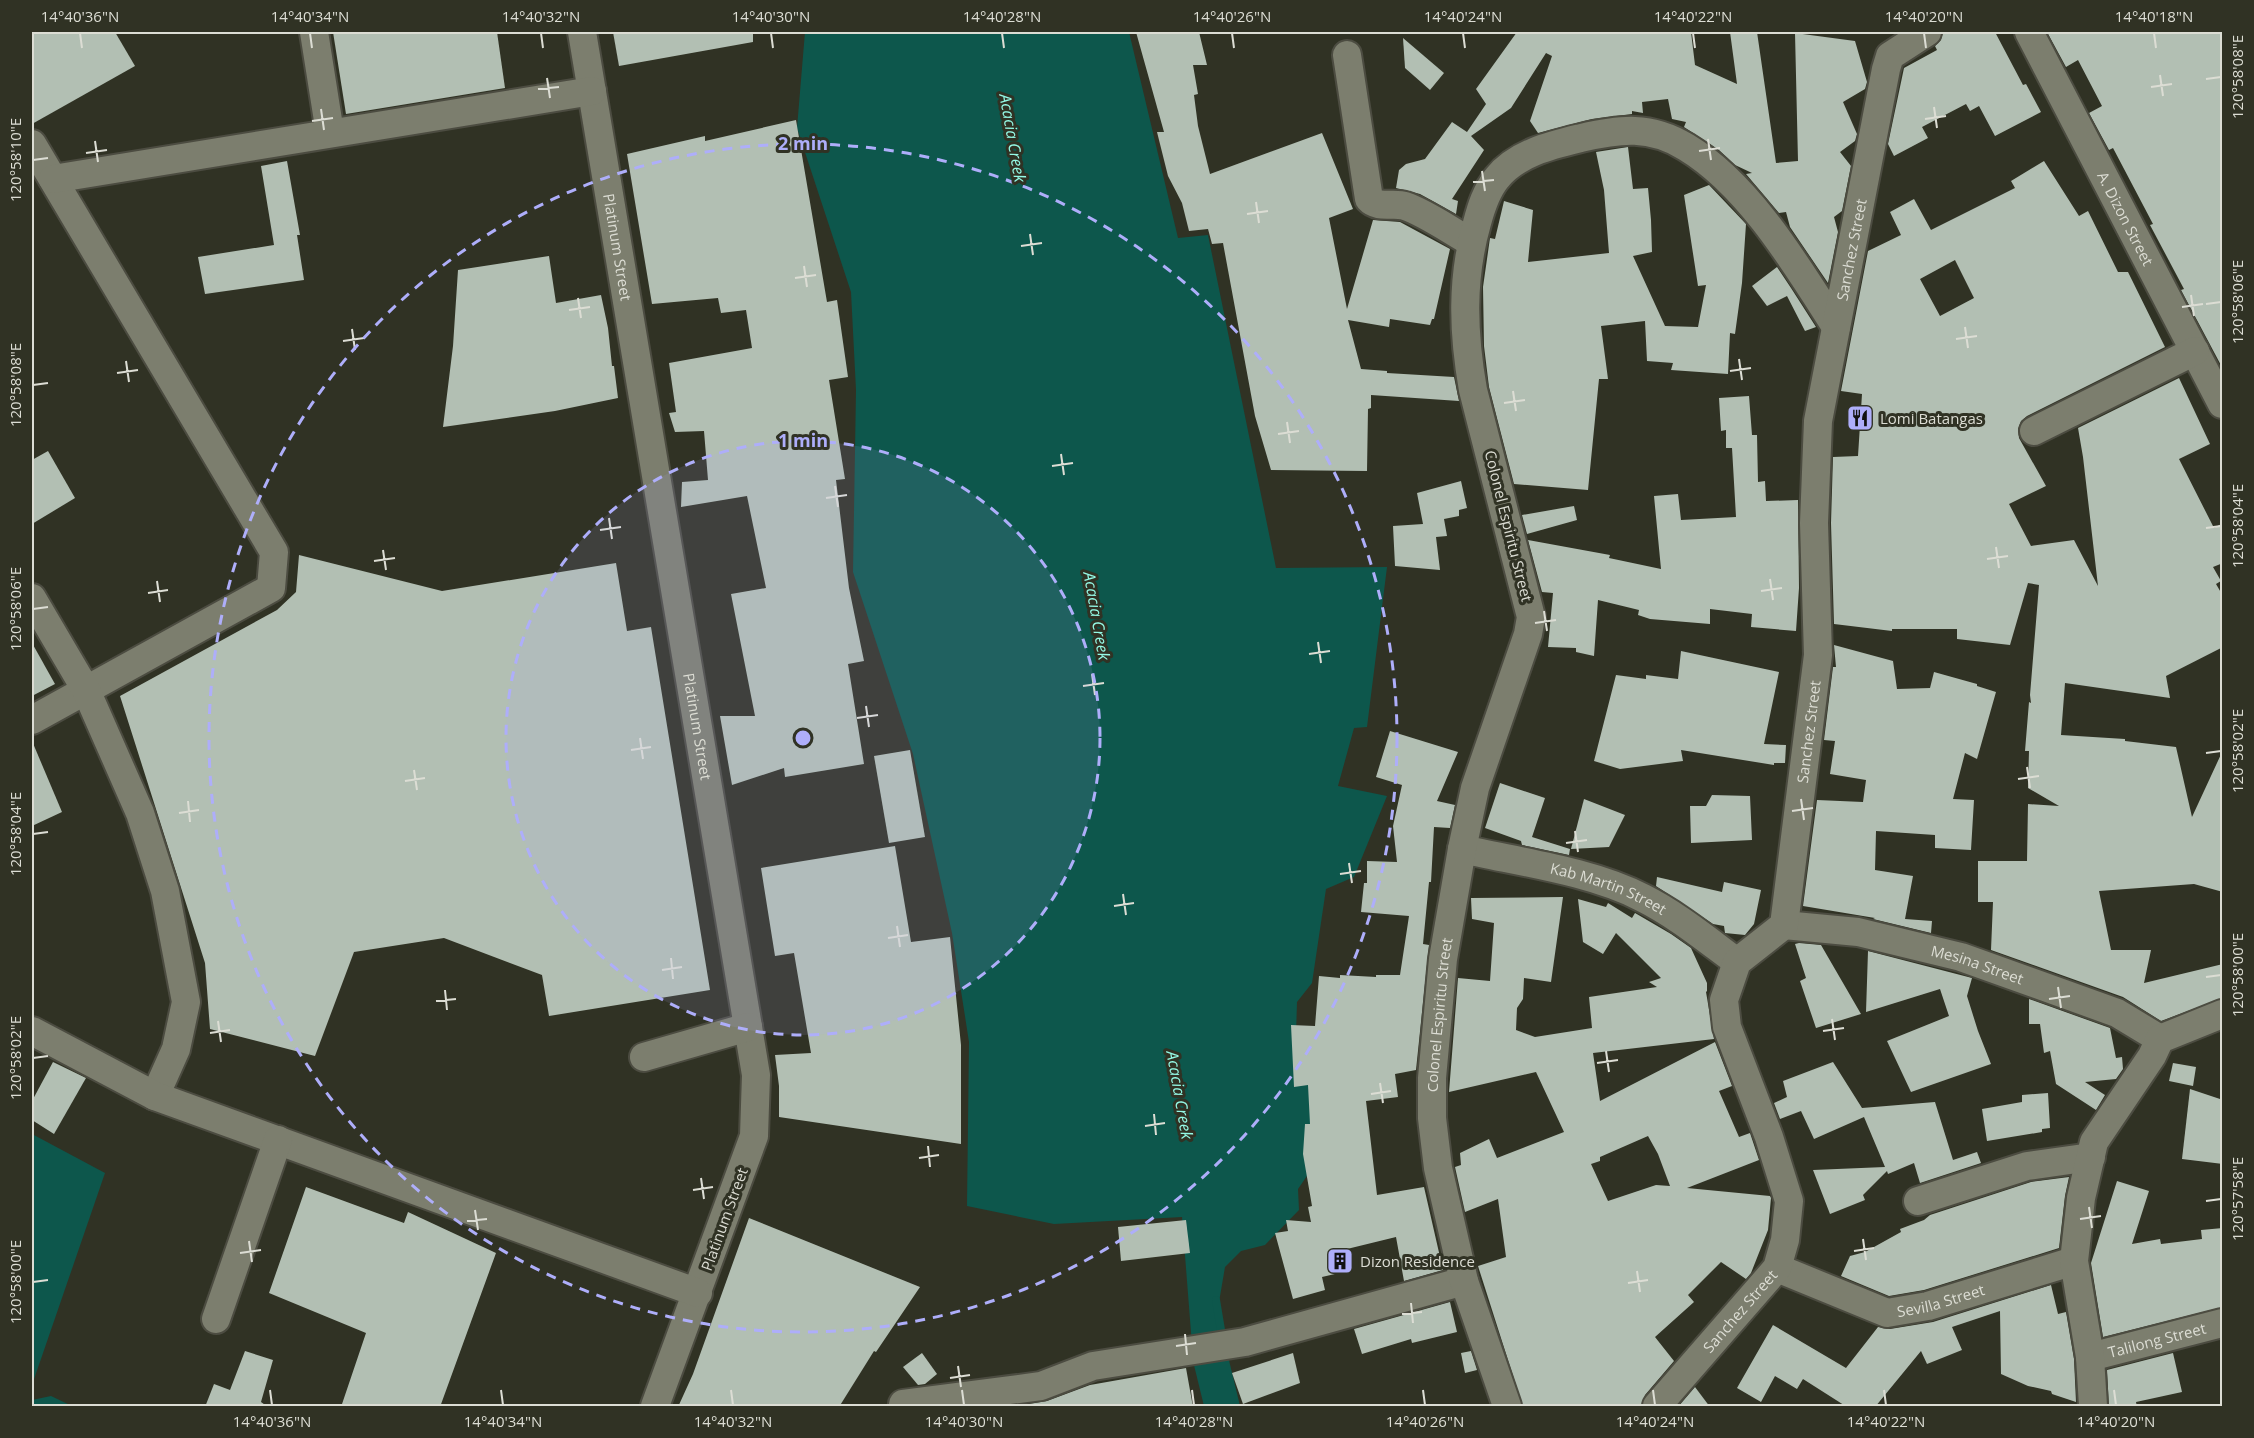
<svg xmlns="http://www.w3.org/2000/svg" width="2254" height="1438" font-family="'Open Sans',sans-serif">
	<style>
		.water { fill: #0d574c }
		.lines { fill: none; stroke-linecap: round; stroke-linejoin: round }
		.stream { stroke: #0d574c; stroke-width: 8 }
		.building { fill: #b2bfb3; fill-rule: evenodd }
		.minor-casing { stroke: #4c4c41; stroke-width: 32 }
		.minor { stroke: #7c7e6e; stroke-width: 28 }
		.ticks { fill: none; stroke: #dcddd4; stroke-width: 2 }
		.ring { fill: none; stroke: #aeaefa; stroke-width: 3; stroke-dasharray: 10 8 }
		.labels { text-anchor: middle; dominant-baseline: central; stroke-width: 6; stroke-linejoin: round; paint-order: stroke }
		.street-label { font-size: 15px; fill: #dcddd4; stroke: #303224 }
		.poi-label { font-size: 15px; fill: #dcddd4; stroke: #303224; text-anchor: start }
		.water-label { font-size: 16px; font-style: italic; fill: #94fae6; stroke: #303224 }
		.centre { fill: #aeaefa; stroke: #303224; stroke-width: 3 }
		.ring-label { font-size: 18px; text-anchor: middle; font-weight: bold; fill: #aeaefa; stroke: #303224; stroke-width: 6; stroke-linejoin: round; paint-order: stroke }
		.neatline { fill: none; stroke: #dcddd4; stroke-width: 2 }
		.ticks-label { font-size: 15px; text-anchor: middle; fill: #dcddd4 }
	</style>
	<rect width="100%" height="100%" fill="#303224"/>
	<g class="water">
		<polygon points="805,32 1129,32 1178,238 1208,235 1276,568 1387,567 1367,727 1354,728 1338,786 1387,796 1354,877 1326,889 1312,983 1297,1002 1296,1035 1326,1148 1298,1189 1299,1210 1265,1245 1241,1251 1225,1267 1217,1314 1224,1339 1192,1345 1182,1217 1054,1224 967,1206 969,1042 952,933 913,754 853,572 856,390 851,292 797,128"/>
		<polygon points="32,1134 105,1173 32,1385"/>
		<polygon points="1227,1352 1240,1406 1204,1406 1193,1361"/>
		<polygon points="51,1396 72,1406 32,1406 32,1400"/>
	</g>
	<g class="lines">
		<polyline class="stream" points="1216,1300 1222,1336"/>
	</g>
	<g class="building">
		<polygon points="32,32 115,32 135,66 32,124"/>
		<polygon points="333,32 497,32 505,88 346,114"/>
		<polygon points="613,32 753,32 753,42 619,66"/>
		<polygon points="1136,32 1199,32 1207,65 1193,65 1198,94 1194,95 1198,126 1210,174 1322,133 1353,209 1329,218 1347,309 1373,220 1400,222 1450,249 1434,319 1432,319 1430,325 1390,319 1389,327 1348,320 1361,369 1387,371 1387,373 1454,377 1459,401 1371,395 1371,408 1368,409 1367,471 1271,470 1255,416 1223,243 1212,244 1208,229 1189,231 1182,203 1168,176 1157,132 1164,132"/>
		<polygon points="1517,32 1691,32 1695,65 1737,84 1730,32 1757,32 1776,163 1798,161 1795,33 1855,41 1867,82 1865,89 1843,102 1857,134 1855,141 1840,152 1851,166 1842,211 1834,217 1838,232 1828,283 1790,227 1786,212 1779,213 1746,174 1752,173 1735,165 1719,150 1684,127 1686,122 1672,119 1668,99 1642,102 1643,113 1632,111 1632,114 1592,119 1538,133 1530,121 1552,56 1546,53 1511,108 1471,136 1484,150 1452,199 1458,201 1456,214 1420,194 1396,188 1399,170 1406,164 1425,159 1452,122 1467,132 1486,104 1476,89"/>
		<polygon points="1943,32 1995,32 2023,85 2026,84 2041,112 1995,136 1979,106 1970,111 1966,104 1922,127 1928,138 1894,156 1888,144 1904,68 1937,50 1935,46 1941,40"/>
		<polygon points="2047,32 2223,32 2223,369 2181,290 2184,289 2150,225 2153,224 2113,148 2109,150 2089,113 2102,106 2078,60 2066,67"/>
		<polygon points="1403,38 1444,73 1430,90 1405,68"/>
		<polygon points="796,120 827,302 837,300 848,377 829,380 845,479 836,480 849,588 864,661 848,664 864,764 785,777 784,768 732,785 720,716 755,716 731,594 766,588 747,496 681,507 682,482 708,480 704,431 675,432 669,413 676,412 669,363 752,348 746,310 721,313 718,298 652,304 627,154 705,136 705,141"/>
		<polygon points="1628,147 1633,189 1648,188 1651,220 1652,252 1633,256 1665,326 1698,327 1706,285 1698,286 1684,195 1709,185 1746,224 1742,283 1735,334 1730,333 1728,374 1671,370 1673,363 1647,361 1645,321 1601,326 1608,379 1599,379 1588,490 1514,484 1489,387 1484,346 1483,287 1490,238 1495,239 1504,201 1533,210 1528,262 1609,253 1604,190 1596,152"/>
		<polygon points="287,161 300,235 297,235 304,280 205,294 198,257 274,245 261,166"/>
		<path d="M2044,161L2079,216L2088,211L2118,272H2128L2165,347L2027,416L2021,421L2018,429L2019,438L2046,486L2009,504L2031,546L2074,540L2098,586L2083,457L2078,428L2179,378L2210,444L2179,459L2214,528L2223,523V563L2213,567L2221,581L2216,584L2223,596V647L2166,676L2170,698L2065,683L2061,735L2125,739V741L2176,747L2192,817L2223,750V892L2194,884L2099,891L2111,950H2151L2144,983L2223,964V998L2161,1021L2123,997L1991,950L1993,902H1978V861H2027L2028,804L2059,806L2028,788L2029,751H2025L2029,702L2031,703L2030,695L2039,585L2028,583L2010,645L1957,639V629H1892V631L1834,624L1831,523L1833,457L1858,456L1862,394L1841,391L1868,251L1901,235L1890,212L1914,199L1931,230L2015,188L2011,181ZM1955,260L1974,298L1940,316L1920,279Z"/>
		<polygon points="549,256 556,303 601,295 608,328 612,366 614,366 618,398 555,411 443,427 453,346 458,270"/>
		<polygon points="1777,267 1791,288 1816,327 1805,331 1787,296 1767,306 1752,286"/>
		<polygon points="1749,396 1752,435 1757,435 1758,482 1765,481 1766,501 1798,500 1799,588 1796,631 1751,627 1752,614 1710,609 1710,624 1650,619 1638,615 1639,610 1598,600 1594,656 1576,652 1576,648 1548,647 1553,593 1542,592 1528,540 1610,555 1609,558 1661,569 1654,496 1678,494 1681,520 1736,517 1732,448 1726,448 1726,430 1721,431 1719,398"/>
		<polygon points="48,451 75,498 32,524 32,460"/>
		<polygon points="1461,481 1467,508 1459,510 1459,516 1444,519 1447,536 1436,537 1440,570 1395,566 1393,526 1423,524 1417,493"/>
		<polygon points="1574,506 1577,520 1527,534 1522,515"/>
		<polygon points="299,555 442,591 616,563 627,631 651,627 710,990 549,1016 542,975 444,938 354,952 315,1056 210,1029 205,963 120,696 277,610 296,592"/>
		<polygon points="32,643 55,684 32,696"/>
		<polygon points="1834,645 1893,661 1897,689 1930,688 1934,672 1977,684 1977,686 1996,692 1977,759 1965,753 1953,799 1974,800 1971,850 1935,848 1935,835 1876,831 1875,870 1913,876 1905,919 1932,921 1931,933 1873,919 1875,918 1803,906 1817,800 1863,802 1866,780 1830,774 1835,741 1824,740 1833,667 1836,667"/>
		<polygon points="1681,651 1779,672 1764,744 1786,745 1785,763 1774,763 1774,765 1681,750 1683,761 1620,769 1594,761 1616,675 1646,679 1646,675 1678,679"/>
		<polygon points="1390,731 1458,752 1437,801 1455,805 1450,828 1434,827 1431,882 1429,882 1423,944 1429,945 1416,1070 1395,1074 1398,1097 1366,1101 1377,1195 1424,1187 1443,1270 1404,1281 1396,1237 1347,1249 1352,1270 1322,1277 1325,1290 1293,1299 1275,1233 1288,1231 1286,1220 1311,1222 1308,1207 1312,1206 1303,1154 1305,1124 1310,1124 1308,1085 1294,1087 1291,1025 1315,1026 1319,976 1340,978 1340,975 1376,977 1376,975 1400,975 1409,916 1361,912 1364,883 1367,883 1367,861 1397,862 1393,826 1402,785 1376,777"/>
		<polygon points="32,741 62,812 32,826"/>
		<polygon points="910,750 925,837 889,843 874,756"/>
		<polygon points="1500,783 1545,798 1532,837 1570,849 1569,855 1522,845 1521,841 1485,828"/>
		<polygon points="1712,795 1750,796 1752,840 1691,843 1690,806 1706,806"/>
		<polygon points="1584,799 1625,815 1609,847 1571,849"/>
		<polygon points="895,846 911,942 950,937 961,1045 961,1144 779,1117 779,1086 775,1055 811,1053 794,953 775,956 761,868"/>
		<polygon points="1657,877 1722,892 1724,882 1761,890 1754,924 1745,935 1725,933 1724,926 1713,924 1656,886"/>
		<path d="M1563,897L1551,982L1524,978L1523,999L1517,1008L1516,1030L1535,1037L1592,1028L1589,997L1657,987L1649,982L1661,978L1616,933L1603,954L1583,942L1578,899L1606,907L1608,903L1632,918L1635,913L1671,934L1691,948L1707,983V991L1706,992L1714,1039L1593,1053L1600,1101L1715,1042L1732,1086L1719,1091L1739,1137L1750,1133L1759,1160L1687,1188L1770,1196L1771,1198L1768,1230L1751,1273L1746,1279L1721,1262L1688,1295L1694,1302L1655,1337L1674,1361L1645,1395L1641,1407H1523L1478,1266L1506,1257L1498,1199L1465,1212L1455,1167L1461,1165L1460,1153L1489,1139L1497,1158L1564,1132L1536,1072L1449,1092L1458,978L1490,981L1494,923L1472,919L1471,898ZM1648,1136L1658,1154L1670,1186L1656,1185L1608,1201L1591,1164L1600,1161V1157Z"/>
		<polygon points="1799,943 1821,945 1861,1014 1816,1028 1800,981 1806,978 1795,944"/>
		<polygon points="1868,951 1972,978 1967,996 1978,1031 1991,1064 1911,1092 1887,1041 1949,1016 1940,989 1866,1012"/>
		<polygon points="2029,999 2110,1028 2116,1058 2122,1057 2123,1069 2116,1079 2085,1082 2105,1095 2096,1110 2056,1084 2050,1051 2044,1053 2040,1024 2029,1024"/>
		<polygon points="53,1062 86,1078 54,1134 32,1120 32,1101"/>
		<polygon points="1833,1062 1862,1108 1935,1102 1953,1160 1977,1152 1981,1163 1920,1183 1914,1163 1888,1174 1887,1171 1863,1195 1865,1200 1830,1214 1813,1170 1885,1167 1864,1117 1814,1139 1801,1111 1780,1119 1774,1103 1787,1097 1783,1081"/>
		<polygon points="2173,1063 2196,1067 2193,1086 2169,1081"/>
		<polygon points="2190,1089 2223,1100 2223,1164 2182,1159"/>
		<polygon points="2048,1093 2050,1128 2042,1129 2042,1132 1987,1141 1982,1109 2022,1102 2022,1095"/>
		<polygon points="2069,1177 2065,1196 2059,1248 1924,1290 1889,1296 1841,1276 1850,1256 1865,1252 1901,1232 1900,1229 1924,1220 1930,1215 2031,1182"/>
		<polygon points="2117,1181 2149,1191 2132,1244 2160,1239 2161,1244 2202,1239 2201,1230 2223,1228 2223,1307 2103,1337 2091,1263"/>
		<polygon points="306,1187 404,1223 408,1212 496,1253 440,1407 341,1407 366,1333 269,1293"/>
		<polygon points="749,1218 920,1287 876,1352 874,1351 839,1407 678,1407 693,1374"/>
		<polygon points="1186,1220 1190,1253 1121,1261 1118,1227"/>
		<polygon points="2051,1285 2058,1314 2066,1312 2074,1359 2076,1402 2052,1394 2051,1391 2028,1386 2001,1374 2000,1311 1952,1327 1962,1350 1927,1364 1921,1351 1875,1407 1847,1407 1803,1379 1797,1389 1775,1376 1761,1402 1737,1388 1773,1325 1846,1368 1878,1327 1890,1329 1933,1322"/>
		<polygon points="1450,1302 1457,1332 1412,1343 1411,1339 1362,1354 1354,1329"/>
		<polygon points="245,1351 273,1360 261,1402 268,1407 205,1407 214,1384 230,1390"/>
		<polygon points="1471,1351 1477,1370 1465,1373 1461,1353"/>
		<polygon points="922,1353 937,1374 925,1384 918,1385 903,1367"/>
		<polygon points="1293,1353 1300,1383 1243,1404 1232,1373"/>
		<polygon points="2173,1353 2182,1392 2136,1402 2137,1407 2109,1407 2107,1370"/>
		<polygon points="1186,1368 1193,1407 1029,1407 1029,1404 1047,1401 1090,1385"/>
		<polygon points="1695,1387 1710,1407 1678,1407"/>
	</g>
	<g class="lines">
		<defs>
			<g id="minor">
				<polyline points="314,32 330,133"/>
				<path id="s1" d="M582,32L756,1075L754,1136L655,1406"/>
				<path id="s2" d="M2029,32L2222,404"/>
				<path d="M1347,55L1369,199C1378,209 1394,202 1405,206C1426,213 1451,231 1471,242"/>
				<polyline points="32,144 274,552 271,588 32,720"/>
				<polyline points="53,179 592,91"/>
				<polyline points="2034,431 2195,351"/>
				<polyline points="32,598 86,690 140,813 165,891 186,1002 176,1049 155,1096"/>
				<path id="s3" d="M1462,849C1519,862 1591,871 1643,898C1677,915 1707,940 1737,962"/>
				<path id="s4" d="M1784,925L1858,932L1961,957L2117,1013L2160,1039"/>
				<polyline points="32,1031 155,1096 698,1293"/>
				<polyline points="644,1057 748,1027"/>
				<polyline points="1918,1201 2027,1166 2091,1157"/>
				<path id="s5" d="M1777,1268L1887,1313L1928,1306L2074,1261"/>
				<polyline points="216,1319 278,1140"/>
				<path id="s6" d="M2090,1357L2222,1323"/>
				<polyline points="903,1404 1041,1386 1093,1366 1245,1342 1464,1281"/>
				<path id="s7" d="M1507,1406L1464,1281L1438,1168L1432,1118V1078L1443,959L1462,849L1475,788L1528,634L1531,617L1473,390C1463,333 1461,279 1477,223C1481,208 1486,191 1497,178C1517,153 1552,145 1581,138C1620,129 1650,125 1686,147C1749,185 1797,266 1836,327"/>
				<path id="s8" d="M1657,1406L1777,1268L1785,1240L1789,1201L1769,1137L1727,1027L1724,1000L1737,962L1784,925L1818,655L1814,523L1818,421L1886,69L1890,56L1927,32"/>
				<polyline points="2093,1406 2090,1357 2074,1261 2081,1198 2094,1142 2152,1056 2160,1039 2222,1014"/>
			</g>
		</defs>
		<use href="#minor" class="minor-casing"/>
		<use href="#minor" class="minor"/>
	</g>
	<path class="ticks" d="M80,33L82,48M310,33L312,48M541,33L543,48M771,33L773,48M1002,33L1004,48M1232,33L1234,48M1463,33L1465,48M1693,33L1695,48M1924,33L1926,48M2154,33L2156,48M2160,75L2163,96M547,78L550,98M2206,79L2221,77M2151,87L2172,84M538,89L559,87M1934,107L1937,128M321,109L324,130M1925,119L1946,116M312,121L333,118M1708,139L1711,160M95,141L98,162M1699,151L1720,148M86,153L107,150M33,160L48,158M1482,171L1485,191M1473,182L1494,180M1256,202L1259,223M1247,214L1268,211M1030,234L1033,255M1021,246L1042,243M804,266L807,287M795,278L816,275M2191,295L2194,316M578,298L581,318M2206,304L2221,302M2182,307L2203,304M569,310L590,307M1965,327L1968,348M352,329L355,350M1956,339L1977,336M343,341L364,338M1739,359L1742,380M126,361L129,382M1730,371L1751,368M117,373L138,370M33,385L48,383M1513,391L1516,411M1504,403L1525,400M1287,422L1290,443M1278,434L1299,431M1061,454L1064,475M1052,466L1073,463M835,486L838,507M826,498L847,495M609,518L612,539M2206,528L2221,526M600,530L621,527M1996,547L1999,568M383,550L386,570M1987,559L2008,556M374,561L395,558M1770,579L1773,600M157,581L160,602M1761,591L1782,588M148,593L168,590M33,609L48,607M1544,611L1547,631M1535,623L1556,620M1318,642L1321,663M1309,654L1330,651M1092,674L1095,695M1083,686L1104,683M866,706L869,727M857,718L878,715M640,738L643,759M631,750L651,747M2206,753L2221,751M2027,767L2030,788M414,770L417,790M2018,779L2039,776M405,781L425,778M1801,799L1804,820M188,801L190,822M1792,811L1813,808M179,813L199,810M1575,831L1578,852M33,834L48,832M1566,843L1587,840M1349,863L1352,883M1340,874L1361,871M1123,894L1126,915M1114,906L1134,903M897,926L900,947M888,938L908,935M671,958L673,979M662,970L682,967M2206,977L2221,975M2058,987L2061,1008M445,990L447,1010M2049,999L2070,996M436,1001L456,999M1832,1019L1835,1040M218,1021L221,1042M1823,1031L1844,1028M210,1033L230,1030M1606,1051L1609,1072M33,1058L48,1056M1597,1063L1618,1060M1380,1083L1383,1103M1371,1094L1391,1091M1154,1114L1156,1135M1145,1126L1165,1123M928,1146L930,1167M919,1158L939,1155M701,1178L704,1199M693,1190L713,1187M2206,1201L2221,1199M2089,1207L2092,1228M475,1210L478,1230M2080,1219L2101,1216M467,1221L487,1219M1863,1239L1866,1260M249,1241L252,1262M1854,1251L1874,1248M240,1253L261,1250M1637,1271L1640,1292M33,1282L48,1280M1628,1283L1648,1280M1411,1303L1413,1323M1402,1314L1422,1312M1185,1334L1187,1355M1176,1346L1196,1343M958,1366L961,1387M950,1378L970,1375M270,1390L272,1405M501,1390L503,1405M731,1390L733,1405M962,1390L964,1405M1192,1390L1194,1405M1423,1390L1425,1405M1653,1390L1655,1405M1884,1390L1886,1405M2114,1390L2116,1405"/>
	<circle cx="803" cy="738" r="297" fill="#aeaefa" fill-opacity=".12"/>
	<g class="ring">
		<circle cx="803" cy="738" r="297"/>
		<circle cx="803" cy="738" r="594"/>
	</g>
	<defs>
		<symbol id="restaurant-square" viewBox="-11 -11 22 22"><rect x="-9" y="-9" width="18" height="18" rx="4" fill="#aeaefa" stroke="#303224"/><path d="M-5-6h1v4h1v-4h1v4h1v-4h1v5L-1.5 .5V6h-2V.5L-5-1ZM5-6V6H3V1.5H1.5Q1.5-4 5-6Z" fill="#111"/></symbol>
		<symbol id="building-square" viewBox="-11 -11 22 22"><rect x="-9" y="-9" width="18" height="18" rx="4" fill="#aeaefa" stroke="#303224"/><path d="M-4-6H4V6H1V3H-1V6H-4ZM-2.5-4.3h1.7v1.8h-1.7ZM.8-4.3h1.7v1.8H.8ZM-2.5-1h1.7V.8h-1.7ZM.8-1h1.7V.8H.8Z" fill="#111"/></symbol>
	</defs>
	<g fill-rule="evenodd">
		<use href="#restaurant-square" x="1845" y="403" width="30" height="30"/>
		<use href="#building-square" x="1325" y="1246" width="30" height="30"/>
	</g>
	<g class="labels">
		<g class="street-label">
			<text stroke="none"><textPath href="#s2" startOffset="210">A. Dizon Street</textPath></text>
			<text stroke="none"><textPath href="#s1" startOffset="218">Platinum Street</textPath></text>
			<text stroke="none"><textPath href="#s8" startOffset="1244">Sanchez Street</textPath></text>
			<text transform="translate(1509 526) rotate(76)">Colonel Espiritu Street</text>
			<text stroke="none"><textPath href="#s1" startOffset="704">Platinum Street</textPath></text>
			<text stroke="none"><textPath href="#s8" startOffset="758">Sanchez Street</textPath></text>
			<text stroke="none"><textPath href="#s3" startOffset="152">Kab Martin Street</textPath></text>
			<text stroke="none"><textPath href="#s4" startOffset="198">Mesina Street</textPath></text>
			<text stroke="none"><textPath href="#s7" startOffset="402">Colonel Espiritu Street</textPath></text>
			<text transform="translate(724 1219) rotate(-70)">Platinum Street</text>
			<text stroke="none"><textPath href="#s5" startOffset="174">Sevilla Street</textPath></text>
			<text stroke="none"><textPath href="#s8" startOffset="126">Sanchez Street</textPath></text>
			<text stroke="none"><textPath href="#s6" startOffset="69">Talilong Street</textPath></text>
		</g>
		<g class="poi-label">
			<text x="1880" y="418">Lomi Batangas</text>
			<text x="1360" y="1261">Dizon Residence</text>
		</g>
		<g class="water-label">
			<text transform="translate(1013 138) rotate(80)">Acacia Creek</text>
			<text transform="translate(1097 616) rotate(80)">Acacia Creek</text>
			<text transform="translate(1180 1095) rotate(80)">Acacia Creek</text>
		</g>
	</g>
	<circle cx="803" cy="738" r="9" class="centre"/>
	<g class="ring-label">
		<text x="803" y="150">2 min</text>
		<text x="803" y="447">1 min</text>
	</g>
	<rect width="2254" height="1438" fill="none" stroke="#303224" stroke-width="66"/>
	<rect x="33" y="33" width="2188" height="1372" class="neatline"/>
	<g class="ticks-label">
		<text x="80" y="22">14°40'36"N</text>
		<text x="310" y="22">14°40'34"N</text>
		<text x="541" y="22">14°40'32"N</text>
		<text x="771" y="22">14°40'30"N</text>
		<text x="1002" y="22">14°40'28"N</text>
		<text x="1232" y="22">14°40'26"N</text>
		<text x="1463" y="22">14°40'24"N</text>
		<text x="1693" y="22">14°40'22"N</text>
		<text x="1924" y="22">14°40'20"N</text>
		<text x="2154" y="22">14°40'18"N</text>
		<text transform="translate(2238 77) rotate(-90)" y="5">120°58'08"E</text>
		<text transform="translate(16 160) rotate(-90)" y="5">120°58'10"E</text>
		<text transform="translate(2238 302) rotate(-90)" y="5">120°58'06"E</text>
		<text transform="translate(16 385) rotate(-90)" y="5">120°58'08"E</text>
		<text transform="translate(2238 526) rotate(-90)" y="5">120°58'04"E</text>
		<text transform="translate(16 609) rotate(-90)" y="5">120°58'06"E</text>
		<text transform="translate(2238 751) rotate(-90)" y="5">120°58'02"E</text>
		<text transform="translate(16 834) rotate(-90)" y="5">120°58'04"E</text>
		<text transform="translate(2238 975) rotate(-90)" y="5">120°58'00"E</text>
		<text transform="translate(16 1058) rotate(-90)" y="5">120°58'02"E</text>
		<text transform="translate(2238 1199) rotate(-90)" y="5">120°57'58"E</text>
		<text transform="translate(16 1282) rotate(-90)" y="5">120°58'00"E</text>
		<text x="272" y="1427">14°40'36"N</text>
		<text x="503" y="1427">14°40'34"N</text>
		<text x="733" y="1427">14°40'32"N</text>
		<text x="964" y="1427">14°40'30"N</text>
		<text x="1194" y="1427">14°40'28"N</text>
		<text x="1425" y="1427">14°40'26"N</text>
		<text x="1655" y="1427">14°40'24"N</text>
		<text x="1886" y="1427">14°40'22"N</text>
		<text x="2116" y="1427">14°40'20"N</text>
	</g>
</svg>
